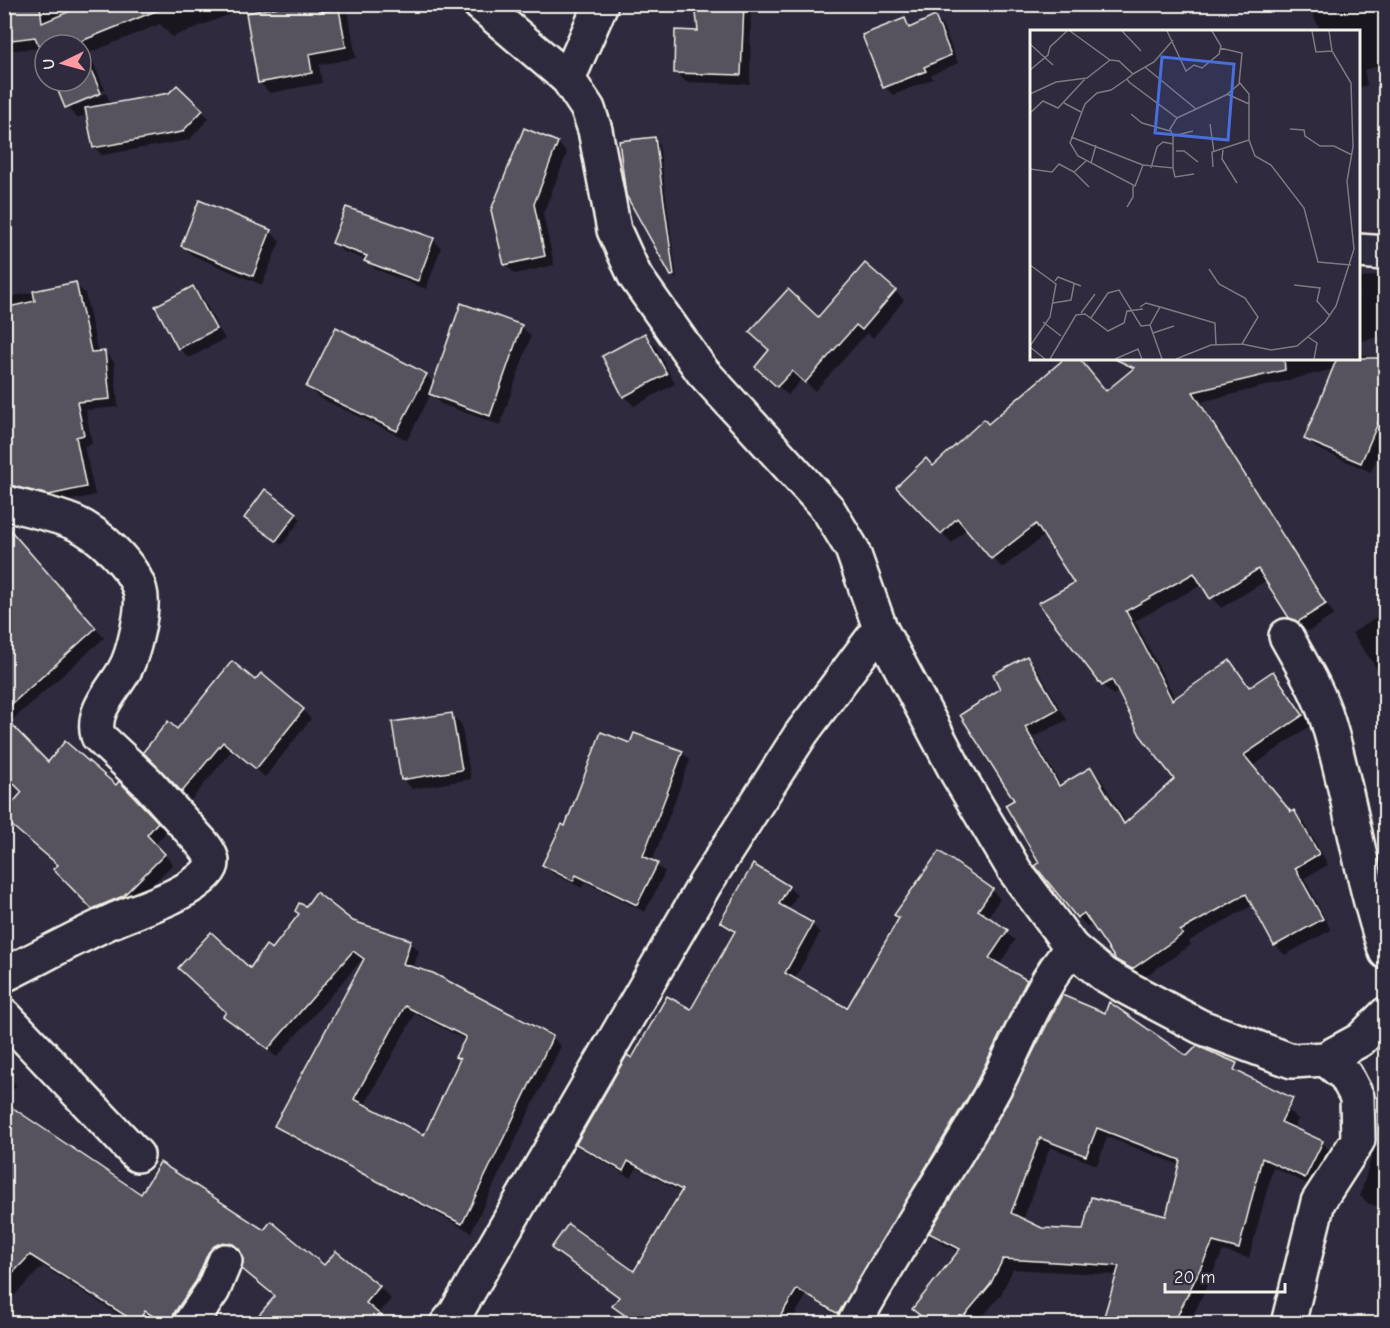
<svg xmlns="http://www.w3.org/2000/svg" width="1390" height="1328" font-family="'Comic Neue',sans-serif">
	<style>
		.shadow { fill: #0007; fill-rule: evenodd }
		.building { fill: #56525f; stroke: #f4f1e8; stroke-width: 1.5; fill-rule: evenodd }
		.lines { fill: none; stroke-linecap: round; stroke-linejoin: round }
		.minor-casing { stroke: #f4f1e8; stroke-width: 38 }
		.minor { stroke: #2f2a3d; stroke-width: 33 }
		.inset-road { fill: none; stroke: #7e7a81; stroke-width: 1.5 }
		.view { fill: #486fdb; fill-opacity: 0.15; stroke: #486fdb; stroke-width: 3 }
		.inset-edge { fill: none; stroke: #f4f1e8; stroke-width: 3 }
	</style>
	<rect width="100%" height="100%" fill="#2f2a3d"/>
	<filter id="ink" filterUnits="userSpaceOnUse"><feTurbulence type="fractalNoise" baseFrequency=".0167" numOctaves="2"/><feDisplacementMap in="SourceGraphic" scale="12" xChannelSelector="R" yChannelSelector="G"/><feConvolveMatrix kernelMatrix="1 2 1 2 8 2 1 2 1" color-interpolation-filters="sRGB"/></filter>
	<g filter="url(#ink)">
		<g class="shadow">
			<polygon points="4,4 256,4 172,37 160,24 89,53 105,90 70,105 70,108 106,93 111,105 170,95 177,87 209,118 189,140 102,155 94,147 88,114 77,118 67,107 55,81 81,81 81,45 45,45 45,56 42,48 4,51"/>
			<polygon points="258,4 347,4 356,58 319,65 322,83 270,93 259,82 248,15"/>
			<polygon points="696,4 751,4 750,84 686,82 676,72 699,32"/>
			<polygon points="1308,4 1386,4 1386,64 1364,70 1367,85 1358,88 1358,32 1321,32"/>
			<polygon points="935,18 943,26 958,63 931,75 933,79 893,95 885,87 904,20 912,28"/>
			<polygon points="525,130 558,143 567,153 543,214 554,265 515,274 505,264"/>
			<polygon points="654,138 659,143 677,280 673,275"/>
			<polygon points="270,231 280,241 262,285 192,255 182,246"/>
			<polygon points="433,240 441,248 426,289 375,269 367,260 342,251 334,242"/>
			<polygon points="4,270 10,275 4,283"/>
			<polygon points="1386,273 1386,335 1358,342 1358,279"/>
			<polygon points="75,284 85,293 98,353 105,352 114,362 118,407 86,410 92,444 84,446 95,495 59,503 4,492 4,298"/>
			<polygon points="192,288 202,297 218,327 180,346 180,350 219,329 225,339 189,358 179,348"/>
			<polygon points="895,291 904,300 873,338 867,333 815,391 802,379 788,395 766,376 818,319"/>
			<polygon points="521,326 531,336 500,425 441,404 431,394 407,440 318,397 308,387 426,375 435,384"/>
			<polygon points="645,335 655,345 675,384 634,406 625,396 604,357"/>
			<polygon points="1358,353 1386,362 1386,437 1371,472 1316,448 1306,438 1334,369 1201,402 1334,615 1309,631 1301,628 1290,617 1267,580 1221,608 1203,584 1135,621 1176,700 1230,662 1251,688 1273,673 1311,725 1253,766 1291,813 1294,812 1304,822 1328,865 1304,878 1331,930 1285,955 1275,945 1253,905 1189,941 1191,945 1143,978 1117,959 1093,923 1088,927 1078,917 1038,866 1041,864 1016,800 1002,689 1026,658 1036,667 1067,720 1033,737 1062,786 1091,769 1101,779 1127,824 1176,779 1119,691 1113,695 1103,685 1076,584 1045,535 1002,568 967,528 952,543 898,487 933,468 988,425 1107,392 1132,371 1124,363 1141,358 1358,358"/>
			<polygon points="265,492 301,519 282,545 250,522"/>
			<polygon points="4,525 104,638 9,723 48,764 116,787 119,784 166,832 155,845 173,864 132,905 103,918 55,869 59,866 24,792 4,772"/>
			<polygon points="1386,612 1386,682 1352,633"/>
			<polygon points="255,682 303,710 311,719 265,777 232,750 191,800 145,752"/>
			<polygon points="451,714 461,724 471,779 412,789 403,779"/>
			<polygon points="631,745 682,752 690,760 652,862 665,872 645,912 585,882 582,888 552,873 544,865 566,828"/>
			<polygon points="788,887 797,895 788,911 812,924 820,933 794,980 847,1010 992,890 1000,899 987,918 1015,940 999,965 1026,982 1035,990 846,1321 806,1296 790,1324 635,1324 614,1306 620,1298 553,1248 634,1273 682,1193 637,1168 631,1178 586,1152 578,1143 633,1060 691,1011 735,933 722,922"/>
			<path d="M352,923L410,942L419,951L413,968L552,1037L561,1046L471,1232L285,1134L276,1126L366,955L277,1057L225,1016L250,970L272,951ZM415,1014L466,1040L457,1056L461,1060L424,1137L364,1106Z"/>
			<path d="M1190,1061L1287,1109L1298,1119L1293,1129L1322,1142L1332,1153L1316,1188L1273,1167L1249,1258L1223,1251L1189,1324H1103L1117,1275L1013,1269L1000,1296L980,1320L984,1324H929L914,1309L959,1252L941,1243L931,1233L1008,1106ZM1107,1137L1180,1165L1167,1218L1084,1232L1041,1229L1023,1220L1050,1147L1097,1165Z"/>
			<polygon points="4,1072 17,1086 4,1097"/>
			<polygon points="1378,1135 1386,1137 1386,1209 1369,1204 1360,1196"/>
			<polygon points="141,1196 264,1232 324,1268 379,1287 391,1299 377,1316 385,1323 254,1324 276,1297 256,1281 244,1255 236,1254 188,1324 133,1324 43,1266 4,1306 4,1231"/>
			<polygon points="501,1315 513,1324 494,1324"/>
		</g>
		<g class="building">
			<polygon points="4,4 40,4 42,23 87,4 168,6 79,42 80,45 45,45 45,60 35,37 4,41"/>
			<polygon points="295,4 318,4 319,12 339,9 346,47 309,54 312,73 258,83 246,13"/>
			<polygon points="695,4 744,4 741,75 674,73 675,30 698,31"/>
			<polygon points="935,16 951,55 924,67 926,71 883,88 862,35 905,18 909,28"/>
			<polygon points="81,47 101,93 65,108 54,81 81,81"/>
			<polygon points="177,85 203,110 182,132 93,148 85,108 169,93"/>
			<polygon points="524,128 558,142 534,204 545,256 504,265 491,210"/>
			<polygon points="655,137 674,275 671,276 626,195 619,141"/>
			<polygon points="199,200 271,230 253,276 181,246"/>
			<polygon points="346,207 434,238 418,281 364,261 367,256 332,243"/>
			<polygon points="865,263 896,290 862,330 856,325 805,383 792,371 777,387 755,367 769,350 749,332 788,289 818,317"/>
			<polygon points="76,282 91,352 105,351 110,399 77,402 84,435 76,437 86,487 49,495 4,484 4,308 35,301 33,291"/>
			<polygon points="193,286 216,329 178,349 155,306"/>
			<polygon points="461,303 522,325 490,416 429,394"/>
			<polygon points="336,327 427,374 397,431 306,387"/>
			<polygon points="645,333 667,374 623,397 602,356"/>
			<polygon points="1065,358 1079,358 1106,391 1134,368 1113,358 1284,358 1285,370 1193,392 1326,604 1298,622 1289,618 1258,569 1210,599 1194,573 1126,611 1172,700 1230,660 1249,687 1273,671 1303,715 1244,755 1291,812 1294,810 1319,854 1295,868 1323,919 1274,946 1246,894 1180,931 1183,934 1132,969 1116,960 1084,913 1077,918 1035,866 1039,863 1005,805 1014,800 960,715 1000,689 993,674 1027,656 1058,709 1025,727 1059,786 1091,767 1124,824 1174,779 1140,735 1112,680 1102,686 1038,603 1074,583 1036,524 991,559 957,518 941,534 896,487 926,458 933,466 984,419 988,424"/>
			<polygon points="1337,358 1386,358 1386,404 1361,463 1304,439"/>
			<polygon points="265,489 297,513 276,541 244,518"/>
			<polygon points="4,523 96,628 4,711"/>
			<polygon points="232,661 255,680 261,673 304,709 256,769 223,742 182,792 143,752 168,721 177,729"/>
			<polygon points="452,713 462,770 401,780 392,722"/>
			<polygon points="4,717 48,762 65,741 116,785 119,781 158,822 147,835 165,854 123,896 92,909 53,869 58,865 4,819 4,813 22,792 4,774"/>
			<polygon points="601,732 630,743 634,733 683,751 643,856 658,863 637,905 576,875 573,881 542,865 562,824 565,826"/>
			<polygon points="939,851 993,889 978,910 1008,930 989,958 1027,980 974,1087 838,1314 797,1289 776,1323 636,1323 612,1306 619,1297 551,1248 568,1224 634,1271 682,1190 628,1161 623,1171 576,1144 627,1055 632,1058 667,996 691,1009 735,931 720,922 753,864 789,886 779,904 813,923 785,973 847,1008 899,918 894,915"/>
			<path d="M316,892L353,921L411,940L403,964L433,973L553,1036L462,1224L365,1175L274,1126L364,959L353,951L268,1049L223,1016L226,1012L178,968L211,932L250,968L266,945L272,949L299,914L295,911L299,903L306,906ZM405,1006L466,1037L455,1057L460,1059L424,1135L354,1099Z"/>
			<path d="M1062,995L1105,1013L1109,1002L1187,1056L1197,1046L1237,1063L1234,1070L1293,1098L1281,1122L1323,1141L1305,1178L1262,1158L1239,1249L1213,1242L1174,1323H1102L1119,1266L1003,1259L990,1285L958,1323H930L912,1309L960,1249L929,1233L1006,1105ZM1097,1128L1180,1160L1166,1216L1091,1197L1083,1230L1042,1228L1011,1213L1040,1138L1086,1156Z"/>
			<polygon points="4,1102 141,1194 160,1162 264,1230 271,1221 324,1265 336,1251 380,1286 366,1303 390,1323 252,1323 275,1296 242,1269 243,1258 239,1249 233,1244 223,1242 214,1246 208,1253 196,1281 174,1313 171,1323 164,1323 145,1311 137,1323 30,1255 4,1282"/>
		</g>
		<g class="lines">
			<defs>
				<g id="minor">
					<polyline points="480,4 568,79 588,109 595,130 614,230 635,276 702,371 828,509 852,549 880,628 957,773 1015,871 1072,948"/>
					<polyline points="568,79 601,4"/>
					<polyline points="1358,251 1386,253"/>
					<path d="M4,502C28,510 52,513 75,523C98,533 133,565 140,591C145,608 133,656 124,671C112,692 91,711 98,736L147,782L201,842C210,852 217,863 206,874C186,896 139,909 112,921C75,938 40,957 4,975"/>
					<path d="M1286,636C1301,663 1319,692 1328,722C1351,798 1360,877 1386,952"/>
					<polyline points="4,1015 137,1155"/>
					<polyline points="190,1324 213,1290 225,1261"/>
					<polyline points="447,1324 456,1313 705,884 801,734 880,628"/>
					<path d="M854,1324C896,1246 947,1173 990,1096C1018,1047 1035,990 1072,948L1103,974L1129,989L1201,1027L1292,1061L1325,1059L1360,1040L1386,1014"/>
					<polyline points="1288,1324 1318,1202 1358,1140 1357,1097 1346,1076 1325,1059"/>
				</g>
			</defs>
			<use href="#minor" class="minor-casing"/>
			<use href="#minor" class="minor"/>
		</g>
	</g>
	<g transform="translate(1030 30)">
		<rect width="330" height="330" fill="#2f2a3d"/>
		<path class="inset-road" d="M40,1L80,30L89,31L103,44L124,32L143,10M92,1L111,21M137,1L156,41L164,35L172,38L189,24L191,16L182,1M282,1L286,22L302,21M0,14L23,35M115,37L166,79M0,40L18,25L20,17L37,1M103,44L97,49L99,52L147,88L140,99L143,106M97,49L81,60L67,63L55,74L40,113L48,126L105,156L113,135L143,138V106L163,101M209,52L219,64V110M0,64L26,52L57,48L80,30M197,64L219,74M34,73L51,82M0,83L13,71L28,78L55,49M101,84L112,93L140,101M147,88L196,65L209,54L212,23L190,18M180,94L184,122M260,99L274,100L275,106L290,116H304L322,125M41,107L113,135M193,120L192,129L207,153M146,121H154L168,132M61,133L66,115M183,137L182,122L219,110L225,126L241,135L274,178L288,232L321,235M121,138L127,117L133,112L143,114M143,138L145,147L164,144M0,139L22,142L29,134L44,142L56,131M44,142L59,157M97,177L103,167V156M0,235L26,254L20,287L0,316M179,239L189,254L215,268L228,287L212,314M25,251L28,247L51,256M264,255L290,258L287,271L300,286M23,273L41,270L44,254M110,277L116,273L130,277M51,283L65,264M61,288L78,263L89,260L111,296L120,295M13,292L31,306M123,303L144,296M278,307L287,313L284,329M0,317L15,329M20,329L46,285L55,284L78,301L94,293L97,281L113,279M85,329L108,319L112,329M132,329L120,295L130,277L185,293L186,315M146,329L181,315L212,314L241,320L267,316L295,292L306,276L324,219L317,151L323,117L321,53L302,21L299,1"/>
		<path class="view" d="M132,27L204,34L198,110L125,103Z"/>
		<rect width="330" height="330" class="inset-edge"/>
	</g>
	<rect width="1390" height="1328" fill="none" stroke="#2f2a3d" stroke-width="24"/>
	<rect x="12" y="12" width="1366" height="1304" fill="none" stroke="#f4f1e8" stroke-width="2" filter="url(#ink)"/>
	<g transform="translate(63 63) rotate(265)"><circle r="28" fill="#2f2a3d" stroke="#7e7a81" stroke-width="1.5"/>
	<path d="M0-4.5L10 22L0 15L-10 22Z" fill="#ff9aa2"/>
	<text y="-9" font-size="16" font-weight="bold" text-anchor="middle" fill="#f4f1e8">U</text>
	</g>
	<path d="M1165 1283v9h120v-9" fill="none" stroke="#f4f1e8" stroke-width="3"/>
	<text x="1174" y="1283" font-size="18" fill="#f4f1e8" stroke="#2f2a3d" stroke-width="4.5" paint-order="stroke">20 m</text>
</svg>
